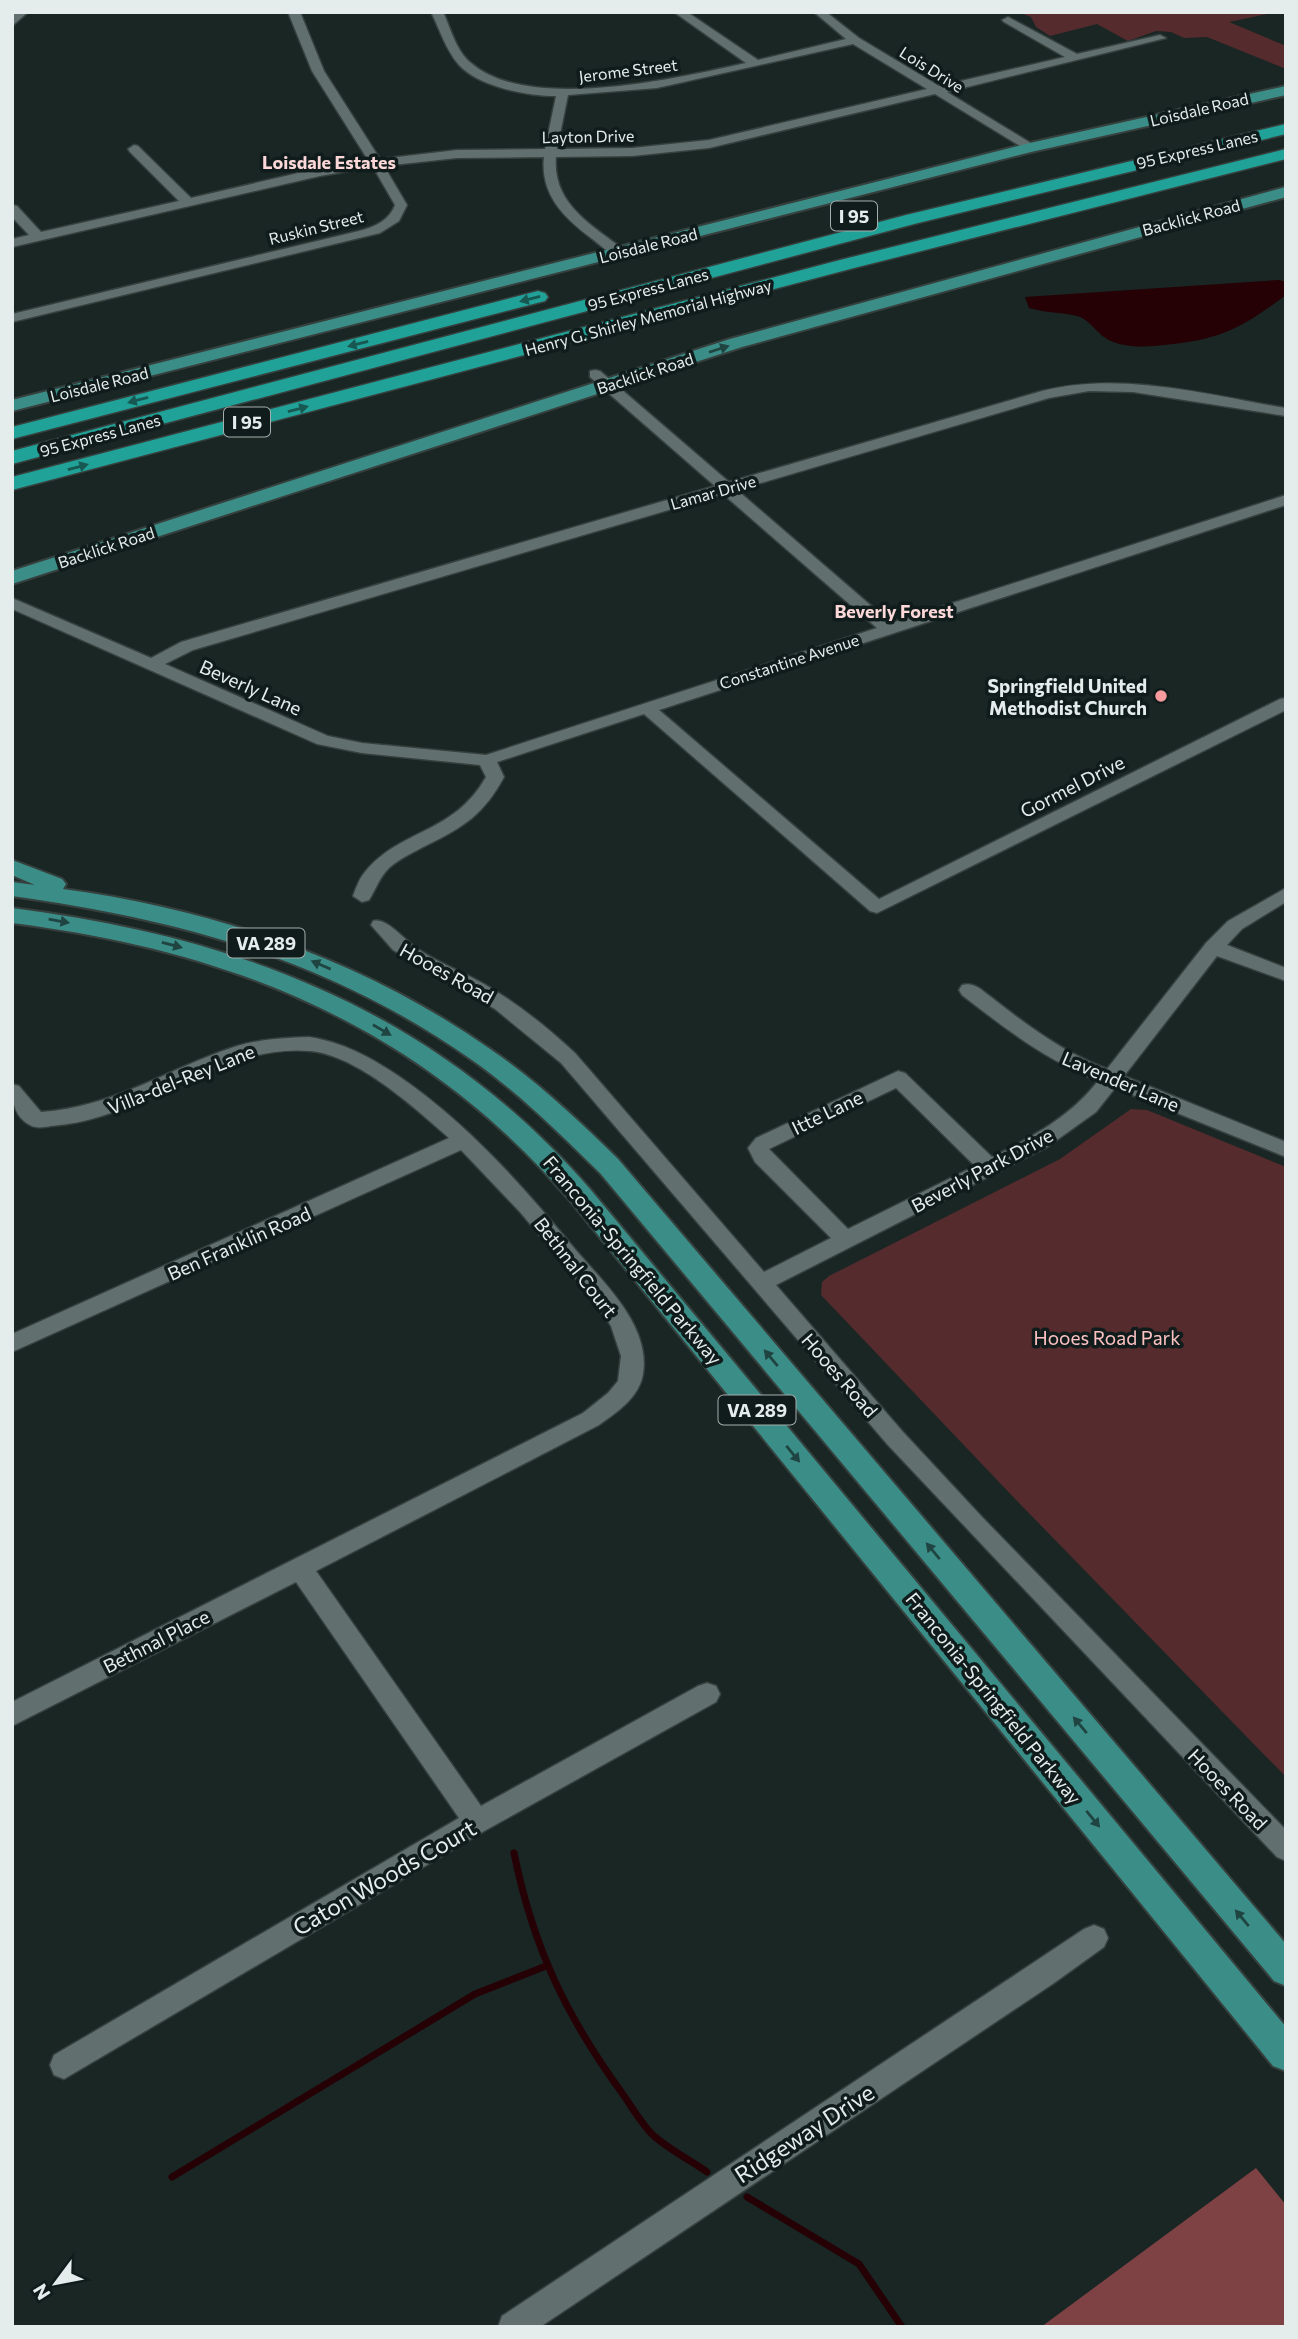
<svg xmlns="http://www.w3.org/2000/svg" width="1298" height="2339" font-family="Commissioner,sans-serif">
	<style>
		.green { fill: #562b2d }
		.forest { fill: #7e4144 }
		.water { fill: #250005 }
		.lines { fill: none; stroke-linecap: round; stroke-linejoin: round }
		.stream { stroke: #250005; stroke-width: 7 }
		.minor-casing { stroke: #36403e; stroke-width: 3 }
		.major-casing { stroke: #36403e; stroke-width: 4 }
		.highway-casing { stroke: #36403e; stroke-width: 3 }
		.minor { fill: #61706e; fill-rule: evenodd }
		.major { fill: #3b8e87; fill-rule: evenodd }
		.highway { fill: #21a298; fill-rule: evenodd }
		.oneway { fill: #185853 }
		.oneway2 { fill: #1f4441 }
		.poi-dot { fill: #f59b9e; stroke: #101c1b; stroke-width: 2.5 }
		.labels { text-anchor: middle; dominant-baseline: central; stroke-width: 7; stroke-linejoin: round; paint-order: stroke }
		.far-street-label { font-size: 16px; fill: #e5edec; stroke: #101c1b }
		.far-neighbourhood-label { font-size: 18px; font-weight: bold; fill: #fcd8d8; stroke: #101c1b }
		.shield { fill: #101c1b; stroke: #a5aead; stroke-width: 2 }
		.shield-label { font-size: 18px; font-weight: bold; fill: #e5edec }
		.poi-label { font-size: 19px; font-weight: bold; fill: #e5edec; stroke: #101c1b; text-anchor: end }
		.street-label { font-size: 19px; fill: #e5edec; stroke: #101c1b }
		.park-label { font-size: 19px; fill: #fec2c3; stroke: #101c1b }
		.near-street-label { font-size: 23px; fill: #e5edec; stroke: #101c1b }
	</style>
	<rect width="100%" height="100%" fill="#192624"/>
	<g class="green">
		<polygon points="1018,12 1277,12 1229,22 1286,46 1286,69 1207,37 1184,38 1171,32 1156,31 1128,41 1097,24 1050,36 1036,27 1031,17"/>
		<polygon points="1131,1109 1147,1110 1286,1167 1286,1777 1020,1504 821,1295 822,1282 829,1276 1060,1159"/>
	</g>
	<polygon class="forest" points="1256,2168 1286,2205 1286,2327 1041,2327"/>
	<path class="water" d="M1279,280L1286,282V295C1242,328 1220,340 1164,345C1148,347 1126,348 1111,341C1098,336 1090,319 1077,316C1061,312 1045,313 1029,308L1025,297Z"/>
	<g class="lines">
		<g class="stream">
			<path d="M514,1853C533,1947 566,2016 622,2093C632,2107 642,2125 654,2136C670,2150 690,2160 707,2172"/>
			<polyline points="172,2177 475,1994 546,1966"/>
			<polyline points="747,2197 859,2264 902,2327"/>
		</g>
		<defs>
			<g id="minor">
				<polygon points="16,12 28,12 12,26 12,16"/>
				<path d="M288,12H300L324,71L380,159L457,150L545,149L556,96C528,96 479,87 459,65C446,50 440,30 431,12H443C451,29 456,51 471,63C528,113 678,78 746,63L674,12H687L758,60L846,39L814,12H826L859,38L939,86L1065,57L1004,22L1002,20L1008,17L1077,54L1160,35L1166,38L947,92L1034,145L1036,148L1030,152L935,94L709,148L632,156L556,157C552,203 590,224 623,249V255L618,256C608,253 599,244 591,238C563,217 540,194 544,157L457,158L384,166L407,205L399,221L380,233L12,322V314L359,231C374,227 389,221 395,205L373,167L320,176L12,247V239L29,235L12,217V205L17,206L41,232L179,201L130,152L128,149L134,145L138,146L191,198L320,168L368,160L312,71ZM853,44L927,89L709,140L632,148L557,149L568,95L657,88Z"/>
				<path d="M595,370L600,371L729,482L1042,391C1122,371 1206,395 1286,408V416L1133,392L1089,391L1049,398L737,490L891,623L1286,495V505L659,710L879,899L1280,699L1286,698V710L877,913L870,911L644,714L497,762L504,777C484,814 464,827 427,845C414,852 400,858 389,868C379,878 376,889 369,900L362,902L353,896C356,888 359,879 365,872C401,828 453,835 486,777L480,765L362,753L317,744L12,609V598L151,658L181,642L715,486L590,377V371ZM723,494L877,628L486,755L362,743L328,736L165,664L193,650Z"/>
				<path d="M1286,888V902L1242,929L1227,945L1286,968V981L1217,956L1124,1076L1286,1142V1157L1115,1088L1096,1112L1047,1147L776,1285L903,1432L983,1518L1286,1830V1861L1277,1857L887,1444L561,1063L495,1009L393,950L371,925L373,921C388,917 406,943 421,951C441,964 463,972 484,984C517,1003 547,1027 575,1053L764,1272L831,1238L755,1162L748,1148L756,1138L898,1071L905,1073L992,1157C1032,1137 1070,1117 1098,1081C1045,1059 1007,1030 962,995L959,990L962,985C975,982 981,990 991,997C1028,1026 1063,1052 1107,1069L1206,943L1228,921ZM896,1088L975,1166L848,1229L769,1149Z"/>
				<path d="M309,1037C343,1042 372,1058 400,1077C468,1124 522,1185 574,1248C602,1281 651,1325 643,1374C639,1398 617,1412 599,1425L316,1571L481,1806L698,1686L707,1683L716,1686L720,1694L716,1702L486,1830L64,2079L54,2075L50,2065L54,2055L459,1818L296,1582L12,1726V1702L583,1413L608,1393L618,1381L621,1356L611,1326L593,1299L520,1212L461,1150L12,1352V1334L449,1138C415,1108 357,1055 310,1051C289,1049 267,1052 247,1058C179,1076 123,1121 51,1126C45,1127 36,1129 30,1125C14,1117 12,1100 12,1084L19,1086L41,1112C114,1107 167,1069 234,1047C259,1039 283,1038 309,1037Z"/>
				<polygon points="1094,1925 1104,1929 1108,1938 1104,1947 1054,1983 540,2327 498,2327 502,2316 1084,1929"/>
			</g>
			<g id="major">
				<polygon points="1286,86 1286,95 1031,152 12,411 12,400 1030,143"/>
				<polygon points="1286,187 1286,197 742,347 12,584 12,571 730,339"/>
				<path d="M12,860L62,879L66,884L63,889C214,909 365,961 490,1049C537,1081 578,1120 618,1159L1286,1944V1986L1274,1981L600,1173C559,1133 519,1093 472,1060C330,960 182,920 12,896V882L35,885L12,875Z"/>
				<path d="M12,908C241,937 436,1012 590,1189L1286,2027V2071L1273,2066L572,1203C423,1028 236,951 12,923Z"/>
			</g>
			<g id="highway">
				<polygon points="1286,124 1286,134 918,223 12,464 12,451 906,215"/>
				<polygon points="1286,149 1286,159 854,268 12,490 12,477 840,260"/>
				<polygon points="538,291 545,293 548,297 545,301 12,439 12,427"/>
			</g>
		</defs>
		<use href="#minor" class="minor-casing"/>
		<use href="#major" class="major-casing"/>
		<use href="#highway" class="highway-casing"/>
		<use href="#minor" class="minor"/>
		<use href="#major" class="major"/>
		<use href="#highway" class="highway"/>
	</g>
	<defs><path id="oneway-solid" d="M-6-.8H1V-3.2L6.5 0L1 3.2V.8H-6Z" transform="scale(1.75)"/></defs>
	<g class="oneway">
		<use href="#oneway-solid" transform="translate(530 299) rotate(166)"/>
		<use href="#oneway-solid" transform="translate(358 344) rotate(166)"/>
		<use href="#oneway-solid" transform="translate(138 400) rotate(165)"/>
		<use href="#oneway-solid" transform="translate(298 409) rotate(-15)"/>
		<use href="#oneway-solid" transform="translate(78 467) rotate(-15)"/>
	</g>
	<g class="oneway2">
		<use href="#oneway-solid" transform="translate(719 349) rotate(-18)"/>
		<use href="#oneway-solid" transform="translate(59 921) rotate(10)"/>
		<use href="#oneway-solid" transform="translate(172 945) rotate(15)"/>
		<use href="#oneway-solid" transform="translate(321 965) rotate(-157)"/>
		<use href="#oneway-solid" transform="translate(382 1030) rotate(30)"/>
		<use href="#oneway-solid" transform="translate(771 1358) rotate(-130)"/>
		<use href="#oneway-solid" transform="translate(793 1454) rotate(51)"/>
		<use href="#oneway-solid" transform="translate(933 1551) rotate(-130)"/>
		<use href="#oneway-solid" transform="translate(1080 1725) rotate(-130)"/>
		<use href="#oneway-solid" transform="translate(1093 1819) rotate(51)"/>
		<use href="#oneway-solid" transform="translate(1242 1918) rotate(-130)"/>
	</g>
	<circle class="poi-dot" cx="1161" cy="696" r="7"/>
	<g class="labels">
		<g class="far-street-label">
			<text transform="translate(932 69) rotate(32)">Lois Drive</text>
			<text transform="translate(628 70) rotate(-7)">Jerome Street</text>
			<text transform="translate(1199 109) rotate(-13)">Loisdale Road</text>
			<text transform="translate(588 136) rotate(-1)">Layton Drive</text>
			<text transform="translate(1197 149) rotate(-13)">95 Express Lanes</text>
			<text transform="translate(1191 217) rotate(-15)">Backlick Road</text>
			<text transform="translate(316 227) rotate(-14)">Ruskin Street</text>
			<text transform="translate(648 245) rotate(-14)">Loisdale Road</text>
			<text transform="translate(648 289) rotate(-15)">95 Express Lanes</text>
			<text transform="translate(648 317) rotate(-15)">Henry G. Shirley Memorial Highway</text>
			<text transform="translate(645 373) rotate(-18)">Backlick Road</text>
			<text transform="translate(99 384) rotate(-14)">Loisdale Road</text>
			<text transform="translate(100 435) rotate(-15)">95 Express Lanes</text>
			<text transform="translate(713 492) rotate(-16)">Lamar Drive</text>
			<text transform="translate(106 547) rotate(-18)">Backlick Road</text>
			<text transform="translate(789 661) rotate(-18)">Constantine Avenue</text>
		</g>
		<g class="far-neighbourhood-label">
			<text x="329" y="162">Loisdale Estates</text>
			<text x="894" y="611">Beverly Forest</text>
		</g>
		<g class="shield">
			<rect x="831" y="201.5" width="46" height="29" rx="5"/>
			<rect x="224" y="407.5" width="46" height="29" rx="5"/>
			<rect x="227.5" y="928.5" width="77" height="29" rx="5"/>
			<rect x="718.5" y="1395.5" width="77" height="29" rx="5"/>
		</g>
		<g class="shield-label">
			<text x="854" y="216">I 95</text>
			<text x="247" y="422">I 95</text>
			<text x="266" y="943">VA 289</text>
			<text x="757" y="1410">VA 289</text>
		</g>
		<g class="poi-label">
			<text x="1147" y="685">Springfield United<tspan x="1147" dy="22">Methodist Church</tspan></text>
		</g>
		<g class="street-label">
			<text transform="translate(251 687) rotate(24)">Beverly Lane</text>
			<text transform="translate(1072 786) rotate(-27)">Gormel Drive</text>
			<text transform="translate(447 973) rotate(29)">Hooes Road</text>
			<text transform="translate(181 1079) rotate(-22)">Villa-del-Rey Lane</text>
			<text transform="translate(1121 1081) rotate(23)">Lavender Lane</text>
			<text transform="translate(827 1112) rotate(-26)">Itte Lane</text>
			<text transform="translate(982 1170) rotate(-28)">Beverly Park Drive</text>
			<text transform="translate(239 1243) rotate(-24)">Ben Franklin Road</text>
			<text transform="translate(633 1260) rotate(50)">Franconia-Springfield Parkway</text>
			<text transform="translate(576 1267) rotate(52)">Bethnal Court</text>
			<text transform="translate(840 1375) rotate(49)">Hooes Road</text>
			<text transform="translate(156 1641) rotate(-27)">Bethnal Place</text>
			<text transform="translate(994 1698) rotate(51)">Franconia-Springfield Parkway</text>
			<text transform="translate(1228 1789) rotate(46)">Hooes Road</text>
		</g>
		<g class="park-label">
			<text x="1107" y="1337">Hooes Road Park</text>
		</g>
		<g class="near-street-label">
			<text transform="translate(384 1877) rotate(-30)">Caton Woods Court</text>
			<text transform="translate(804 2133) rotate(-33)">Ridgeway Drive</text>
		</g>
	</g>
	<rect width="1298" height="2339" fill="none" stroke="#e5edec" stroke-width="28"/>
	<g transform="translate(56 2283) rotate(238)" stroke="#101c1b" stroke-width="5" paint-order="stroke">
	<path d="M0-5L12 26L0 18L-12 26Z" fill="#e5edec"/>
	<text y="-10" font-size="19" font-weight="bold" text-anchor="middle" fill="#e5edec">N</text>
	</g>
</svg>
